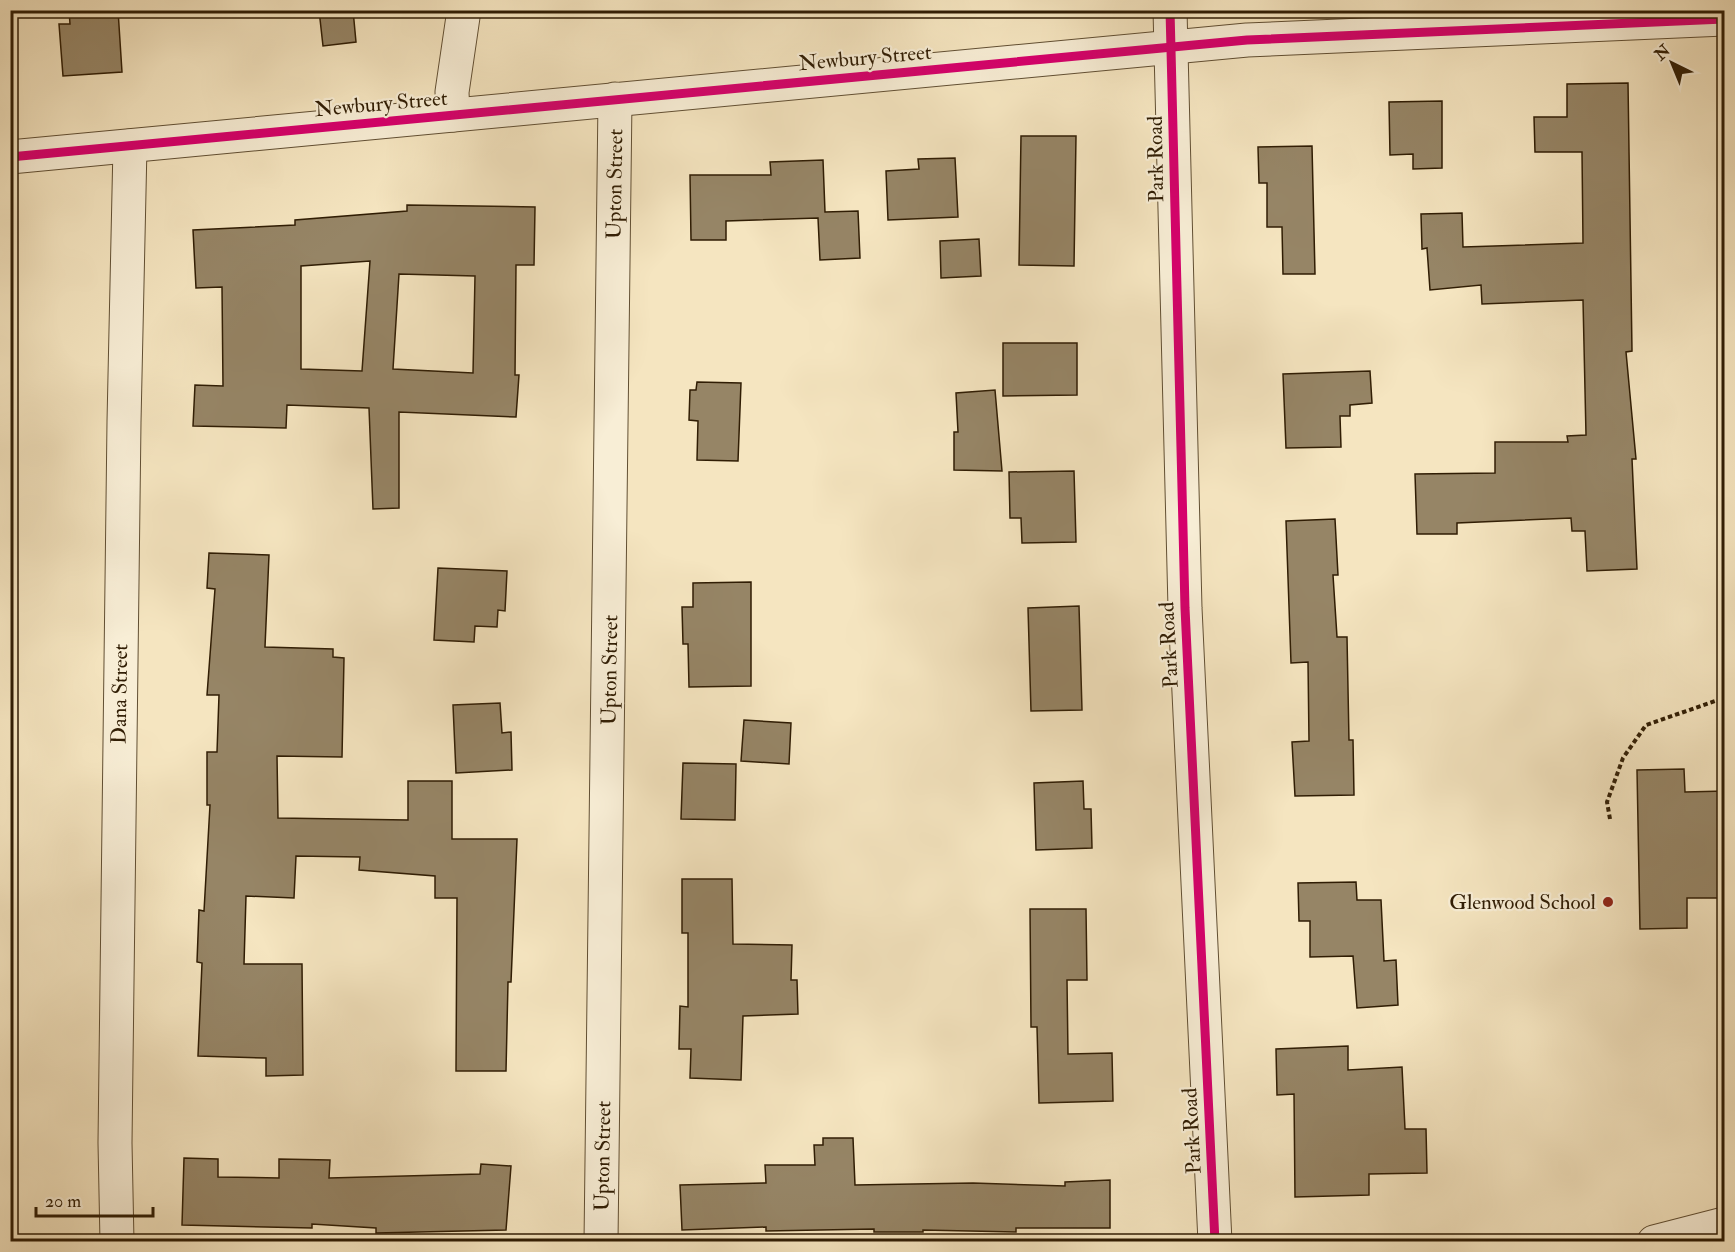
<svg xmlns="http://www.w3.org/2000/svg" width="1735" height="1252" font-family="'IM FELL Double Pica',serif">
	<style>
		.building { fill: #968566; stroke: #301d04; stroke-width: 1.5; fill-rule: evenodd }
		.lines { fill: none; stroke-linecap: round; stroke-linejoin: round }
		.minor-casing { stroke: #614f33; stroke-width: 35 }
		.path { stroke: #301d04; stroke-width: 4; stroke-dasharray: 4.5 3; stroke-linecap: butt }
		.minor { stroke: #f8eed6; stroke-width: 33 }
		.cycleway-casing { stroke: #f8eed6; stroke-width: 13 }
		.cycleway { stroke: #d6006c; stroke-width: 9 }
		.poi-dot { fill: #8f2418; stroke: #f8eed6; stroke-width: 2 }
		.labels { text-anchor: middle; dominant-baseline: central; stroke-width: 4.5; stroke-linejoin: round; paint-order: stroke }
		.street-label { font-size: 21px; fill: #301d04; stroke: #f8eed6 }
		.poi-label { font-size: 21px; fill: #301d04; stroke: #f8eed6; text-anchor: end }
	</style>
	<rect width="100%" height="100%" fill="#f5e5c0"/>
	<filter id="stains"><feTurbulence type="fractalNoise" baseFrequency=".00333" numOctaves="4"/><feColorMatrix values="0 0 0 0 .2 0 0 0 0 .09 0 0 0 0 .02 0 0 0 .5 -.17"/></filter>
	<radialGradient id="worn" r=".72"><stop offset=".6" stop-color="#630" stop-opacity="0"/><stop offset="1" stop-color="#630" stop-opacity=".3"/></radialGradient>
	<g class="building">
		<polygon points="69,10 118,10 122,72 63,76 59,24 70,24"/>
		<polygon points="319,10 353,10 356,42 323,46"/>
		<polygon points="1628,83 1632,351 1626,352 1636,459 1632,459 1637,569 1587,571 1585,531 1572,531 1571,518 1457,523 1457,534 1417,534 1415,474 1495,473 1495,442 1568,442 1567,436 1586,435 1583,300 1482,304 1481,285 1430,290 1427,248 1422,249 1421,214 1462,213 1463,247 1583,243 1582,152 1535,152 1534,117 1567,117 1567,84"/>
		<polygon points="1442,101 1442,168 1413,169 1413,154 1390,155 1389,102"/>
		<polygon points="1021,136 1076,136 1074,266 1019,265"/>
		<polygon points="1312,146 1315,274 1283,274 1282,227 1267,227 1267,183 1259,183 1258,147"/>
		<polygon points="955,158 958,217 888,220 886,171 919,169 918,159"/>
		<polygon points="823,160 825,212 858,211 860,258 820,260 818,218 726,221 726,240 691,240 690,175 771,175 770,162"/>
		<path d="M407,205L535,207L534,265H516L515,375H519L516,417L399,412V508L373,509L369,408L287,405L286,428L193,426L195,385L223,386L222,287L196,288L193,230L295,225V220L407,211ZM370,261L362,371L301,369V266ZM399,274L475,276L473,373L393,369Z"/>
		<polygon points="979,239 981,276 941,278 940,241"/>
		<polygon points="1003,343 1077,343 1077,395 1003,396"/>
		<polygon points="1370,371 1372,403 1350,405 1350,416 1340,416 1341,447 1286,448 1283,374"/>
		<polygon points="697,382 741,383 738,461 697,460 698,421 689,420 690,390 696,390"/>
		<polygon points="995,390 1002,471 954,470 954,432 958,432 956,393"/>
		<polygon points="1074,471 1076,542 1022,543 1021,518 1010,518 1009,472"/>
		<polygon points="1335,519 1338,575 1333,575 1337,637 1347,637 1349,740 1353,740 1354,795 1295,796 1292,742 1309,741 1308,662 1291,663 1286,521"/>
		<polygon points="209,553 269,555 265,647 333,649 333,657 344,658 342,757 277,756 278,818 408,820 408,781 452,781 452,839 517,839 511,982 508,982 506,1071 456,1071 457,898 435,898 435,876 359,870 360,857 296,856 294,898 246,896 244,964 302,964 303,1075 266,1076 266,1058 198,1056 202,963 197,962 199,910 204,911 210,805 207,805 207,752 217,752 219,695 207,695 215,589 207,588"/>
		<polygon points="438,568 507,571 505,611 498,610 497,627 475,626 474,642 434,640"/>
		<polygon points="751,582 751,686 689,687 688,644 683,644 682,607 693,607 693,583"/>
		<polygon points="1079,606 1082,710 1031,711 1028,608"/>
		<polygon points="500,703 502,733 511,732 512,770 456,773 453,705"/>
		<polygon points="744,720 791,723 789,764 741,761"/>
		<polygon points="683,763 736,764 735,820 681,819"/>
		<polygon points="1684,769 1685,792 1725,791 1725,898 1687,898 1687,928 1640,929 1637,770"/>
		<polygon points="1083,781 1084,809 1091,809 1092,848 1036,850 1034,783"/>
		<polygon points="682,879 732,879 733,944 792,945 791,980 797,980 798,1014 743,1016 741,1080 690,1078 691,1049 679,1049 680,1006 688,1007 688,933 682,933"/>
		<polygon points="1356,882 1357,900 1381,900 1384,961 1396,960 1398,1005 1357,1008 1353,956 1310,957 1310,921 1299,921 1298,883"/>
		<polygon points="1030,909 1086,909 1087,980 1067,980 1068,1054 1112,1053 1113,1101 1039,1103 1037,1027 1031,1027"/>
		<polygon points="1348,1046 1348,1070 1402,1067 1405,1129 1426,1129 1427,1173 1369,1174 1369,1195 1295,1197 1294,1094 1277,1095 1276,1049"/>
		<polygon points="823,1138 853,1138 855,1185 973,1183 1065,1186 1065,1182 1110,1180 1110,1228 1016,1228 1016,1232 923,1230 923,1232 874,1232 874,1229 766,1231 766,1227 682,1230 680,1185 766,1183 765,1165 815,1165 814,1145 823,1145"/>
		<polygon points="184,1158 218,1159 218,1177 279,1178 279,1159 330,1160 329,1178 480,1174 481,1164 511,1166 506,1230 376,1233 376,1228 312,1224 312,1228 182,1225"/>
	</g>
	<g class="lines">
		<defs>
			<g id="minor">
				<polyline points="1170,10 1185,608 1215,1242"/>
				<polyline points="453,115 452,92 464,10"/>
				<polyline points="10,157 1247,40 1724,19"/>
				<polyline points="117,1242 115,1143 124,422 130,146"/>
				<polyline points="601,1242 615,99"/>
				<polyline points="1654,1242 1724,1224"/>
			</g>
		</defs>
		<use href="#minor" class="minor-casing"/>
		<polyline class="path" points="1610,819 1607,802 1623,758 1646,725 1724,698"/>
		<use href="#minor" class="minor"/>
		<defs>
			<g id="cycleway">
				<polyline points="1170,10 1185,608 1215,1242"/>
				<polyline points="10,157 1247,40 1724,19"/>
			</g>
		</defs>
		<use href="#cycleway" class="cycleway-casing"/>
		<use href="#cycleway" class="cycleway"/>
	</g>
	<circle class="poi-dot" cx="1608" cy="902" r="6"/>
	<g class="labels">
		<g class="street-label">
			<text transform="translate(865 58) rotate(-5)">Newbury Street</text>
			<text transform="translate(381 104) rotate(-5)">Newbury Street</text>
			<text transform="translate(1156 159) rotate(-91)">Park Road</text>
			<text transform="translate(615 184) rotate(-89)">Upton Street</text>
			<text transform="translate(1169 645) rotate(-93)">Park Road</text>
			<text transform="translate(610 670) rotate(-89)">Upton Street</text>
			<text transform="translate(120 694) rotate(-89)">Dana Street</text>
			<text transform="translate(1192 1131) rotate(-93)">Park Road</text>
			<text transform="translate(603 1156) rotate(-89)">Upton Street</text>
		</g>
		<g class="poi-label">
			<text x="1596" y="902">Glenwood School</text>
		</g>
	</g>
	<rect width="1735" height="1252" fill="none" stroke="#f5e5c0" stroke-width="36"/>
	<rect x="12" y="12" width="1711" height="1228" fill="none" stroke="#301d04" stroke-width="3"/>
	<rect x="18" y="18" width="1699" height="1216" fill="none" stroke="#301d04" stroke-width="1.5"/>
	<g transform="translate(1672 63) rotate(317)" stroke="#f8eed6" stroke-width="4.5" paint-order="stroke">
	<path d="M0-4.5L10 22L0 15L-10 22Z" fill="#301d04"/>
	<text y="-9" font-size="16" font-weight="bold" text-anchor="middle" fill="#301d04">N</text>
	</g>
	<path d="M36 1207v9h117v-9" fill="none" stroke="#301d04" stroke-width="3"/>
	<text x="45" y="1207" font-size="18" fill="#301d04" stroke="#f8eed6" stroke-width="4.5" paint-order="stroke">20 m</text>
	<rect width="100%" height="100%" filter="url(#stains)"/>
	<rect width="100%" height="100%" fill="url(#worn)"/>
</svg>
